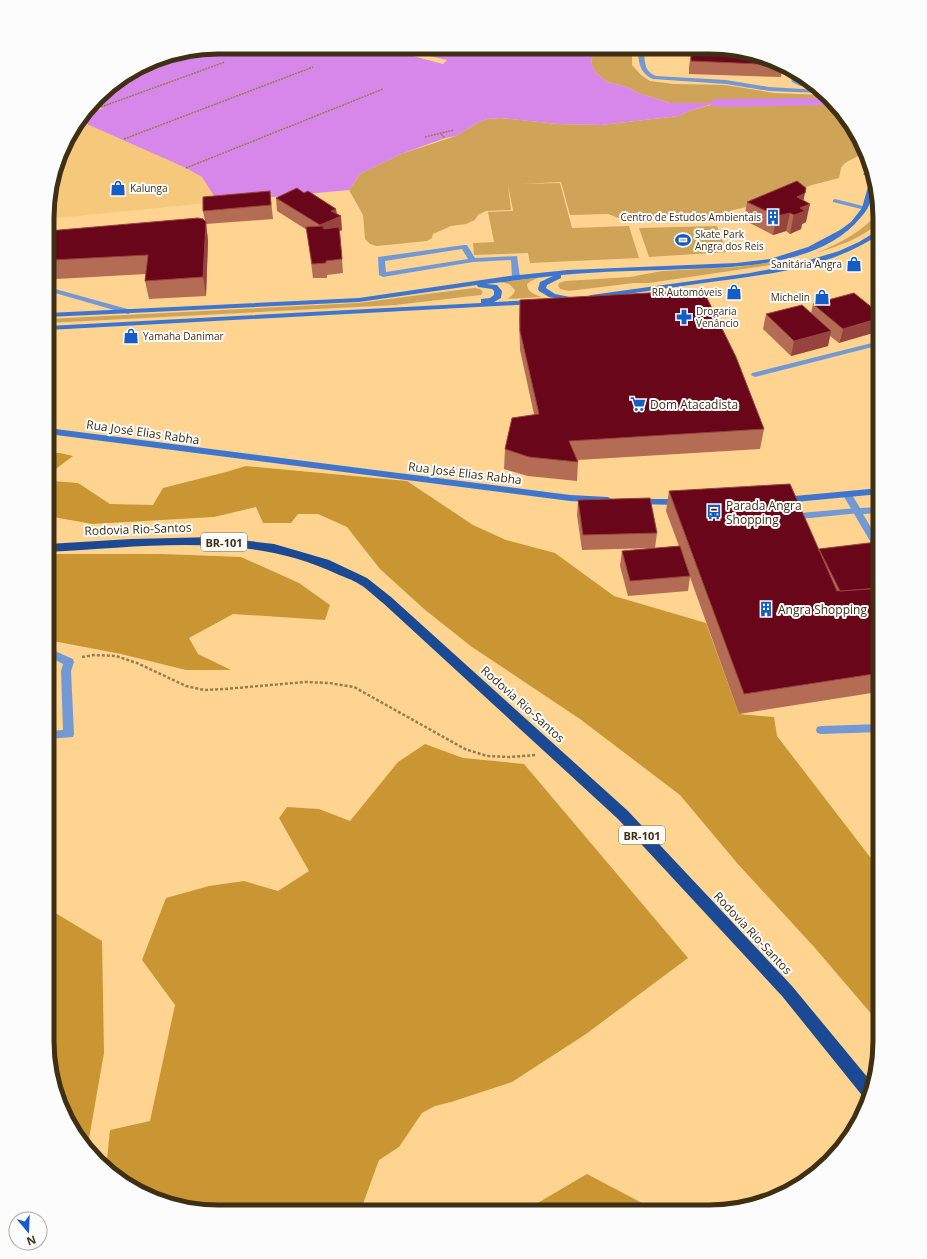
<svg xmlns="http://www.w3.org/2000/svg" width="927" height="1259" font-family="'Open Sans',sans-serif">
	<style>
		.built { fill: #f6c87c }
		.green { fill: #cfa459 }
		.forest { fill: #ca9633 }
		.water { fill: #d687e9 }
		.lines { fill: none; stroke-linecap: round; stroke-linejoin: round }
		.canal { fill: #d687e9; fill-rule: evenodd }
		.path-far1 { stroke: #997c4e; stroke-width: 1.5; stroke-dasharray: 2 1; stroke-linecap: butt }
		.path { stroke: #997c4e; stroke-width: 2.5; stroke-dasharray: 3 2; stroke-linecap: butt }
		.lane { fill: #7399d5; fill-rule: evenodd }
		.street { fill: #7399d5; fill-rule: evenodd }
		.secondary { fill: #3e75ce; fill-rule: evenodd }
		.highway { fill: #1b4993; fill-rule: evenodd }
		.wall { fill: #b46d54 }
		.shaded-wall { fill: #96443d }
		.building { fill: #690619; stroke: #96443d }
		.labels { text-anchor: middle; dominant-baseline: central; stroke-width: 4; stroke-linejoin: round; paint-order: stroke }
		.far-poi-label { font-size: 10px; fill: #3f2f13; stroke: #fcfcfc; text-anchor: start }
		.shield { fill: #fcfcfc; stroke: #786c59; stroke-width: 1 }
		.shield-label { font-size: 11px; font-weight: bold; fill: #3f2f13 }
		.poi-label { font-size: 12px; fill: #3f2f13; stroke: #fcfcfc; text-anchor: start }
		.street-label { font-size: 12px; fill: #3f2f13; stroke: #fcfcfc }
		.rim { fill: none; stroke: #3f2f13; stroke-width: 5 }
	</style>
	<rect width="100%" height="100%" fill="#fed490"/>
	<polygon class="built" points="80,121 186,168 202,177 218,202 48,219 48,195 70,133"/>
	<g class="green">
		<path d="M594,48H634L632,49V65L641,75L650,81L674,84L726,85L774,93L824,95L862,142L864,153C858,157 844,161 841,168C840,172 840,175 839,178L812,185L765,203L733,210L724,214V218L713,220L694,214L639,223L626,221L608,214L570,215L561,182L520,184L560,183L572,228L629,226L639,258L530,263L528,253L474,255L473,243L494,242L488,212L513,211L508,185L511,210L486,211L478,215L475,220L466,224L451,226L433,234L432,238L427,241L377,246L370,244L365,239L363,215L349,190L360,174L401,154L456,136L477,123L487,119L501,118L558,124L601,125L679,116L689,111L714,104L670,103L638,93L627,87L607,82L596,73L591,63Z"/>
		<path d="M879,212L880,222C862,238 839,246 816,253C840,243 862,232 879,212Z"/>
		<polygon points="717,226 727,252 649,257 639,228"/>
		<polygon points="781,261 777,264 649,283 634,283 569,291 560,289 558,286 559,283 565,281 630,277 662,271 737,267"/>
		<path d="M538,278L531,281L527,284C527,292 535,295 542,297L508,299L514,293L515,290L509,284L501,282Z"/>
		<polygon points="474,288 480,289 483,292 481,295 395,305 48,323 48,319 358,303"/>
	</g>
	<g class="forest">
		<polygon points="48,453 60,453 73,456 53,471 52,481 78,483 110,504 153,505 163,488 226,472 246,466 407,481 473,525 506,540 555,553 614,596 706,623 739,714 774,717 777,736 880,870 880,1024 815,948 737,863 680,795 580,719 472,647 424,609 380,569 347,527 318,514 298,514 291,523 263,523 256,507 214,517 92,524 48,516"/>
		<polygon points="48,554 163,554 241,557 299,583 330,605 325,620 233,614 189,638 198,654 231,670 186,670 121,654 48,640"/>
		<polygon points="425,744 463,758 524,764 688,958 586,1034 512,1082 451,1102 435,1106 422,1113 399,1147 379,1160 364,1201 362,1211 196,1211 123,1183 106,1169 110,1130 150,1121 175,1005 142,960 166,898 209,886 244,881 278,891 309,871 279,818 287,807 319,809 350,821 398,762"/>
		<polygon points="47,908 102,941 104,1053 87,1150 65,1117 47,1041"/>
		<polygon points="587,1174 659,1212 524,1211"/>
	</g>
	<polygon class="water" points="218,47 378,47 443,64 447,60 395,48 594,48 591,63 596,73 607,82 627,87 638,93 670,103 716,103 689,111 679,116 601,125 558,124 501,118 487,119 477,123 456,136 445,138 401,154 360,174 349,190 218,202 202,177 186,168 80,121 83,117 103,108 93,104 105,89 163,56"/>
	<g class="lines">
		<polygon class="canal" points="826,98 832,105 716,107 712,106 710,103 712,100 716,99"/>
		<g class="path-far1">
			<polyline points="101,107 225,62"/>
			<polyline points="441,134 445,138"/>
			<polyline points="425,137 454,130"/>
			<polyline points="124,139 313,67"/>
			<polyline points="186,168 383,89"/>
			<polyline points="864,175 867,163"/>
		</g>
		<polyline class="path" points="82,657 94,655 116,656 137,663 186,686 204,690 225,689 305,682 329,683 354,687 465,749 487,756 510,757 535,755"/>
		<g class="lane">
			<path d="M642,48H648L644,53C645,64 645,72 656,76L726,80L769,87L820,90L822,93L769,91L726,84L653,79C641,74 639,65 638,53Z"/>
			<polygon points="788,68 794,71 797,80 812,84 812,86 800,86 792,82"/>
			<polygon points="835,199 867,207 868,208 865,210 833,202 833,200"/>
			<path d="M464,245H467L475,258L517,256L520,277L516,279L512,277L511,260L473,262L383,277L379,275L378,257ZM462,249L468,259L386,272L385,261Z"/>
			<polygon points="48,287 131,310 132,312 128,314 48,291"/>
			<polygon points="857,508 860,509 862,511 860,513 800,519 795,516 800,513"/>
		</g>
		<g class="street">
			<polygon points="880,341 880,345 755,377 751,375 752,373"/>
			<polygon points="848,492 851,493 860,508 880,507 880,513 863,514 880,543 880,554 877,553 843,495"/>
			<polygon points="48,648 73,659 74,662 71,671 74,734 73,737 48,739 48,731 63,730 61,671 63,664 48,656"/>
			<polygon points="880,724 880,732 821,734 817,733 816,730 817,727 821,726"/>
		</g>
		<g class="secondary">
			<path d="M871,181C875,195 870,207 861,217C823,265 742,267 686,269C644,271 602,271 561,275V278L547,285L546,288L555,294L575,298V302H572L549,297L539,291L538,289L540,282L553,276L486,284L497,285L502,291L501,298L494,302L537,300L538,302L534,304L48,330V326L481,303V299L490,298L494,295V291L492,289L478,287L477,285L359,302L48,317V313L359,298L509,276L568,270L736,263L770,259L808,247L840,230L851,222L862,208L869,183Z"/>
			<path d="M880,229V234C830,268 770,274 711,282C676,287 641,292 606,297L591,299L587,297L591,295L750,273L796,264L839,251L859,242Z"/>
			<polygon points="48,428 570,495 608,497 613,500 608,503 570,501 48,434"/>
			<polygon points="880,488 880,494 784,503 779,500 784,497"/>
			<polygon points="638,499 680,499 685,502 680,505 635,504 633,502 635,500"/>
		</g>
		<path class="highway" d="M215,537L274,544L329,560L367,578L391,597L628,811L792,986L873,1084L869,1101L865,1099L782,996L618,819L383,603C375,597 368,589 359,584C353,580 344,577 337,574C247,531 144,547 48,552V544L131,539Z"/>
	</g>
	<g class="wall">
		<polygon points="714,48 732,48 774,60 789,68 784,68 783,70 782,70 781,77 689,74 689,67 691,54 713,55"/>
		<polygon points="270,191 273,219 206,224 208,241 206,296 149,299 145,281 146,274 57,279 50,277 48,276 48,231 205,221 203,211"/>
		<polygon points="276,198 336,209 337,214 342,230 340,231 343,273 327,275 327,278 313,278 307,230 277,211"/>
		<polygon points="804,201 806,222 802,224 801,229 790,234 786,231 773,235 744,220 747,202"/>
		<polygon points="854,293 839,343 830,336 828,346 791,356 763,329 766,314 811,313 813,304"/>
		<polygon points="520,300 764,429 760,449 578,460 578,462 577,481 528,476 504,469 505,449 534,414 520,350 519,318"/>
		<polygon points="669,491 819,549 880,548 880,692 878,692 739,714 690,577 688,591 628,596 620,566 622,551 653,548 582,550 577,515 578,500 657,533 655,548 679,546 666,511"/>
	</g>
	<g class="shaded-wall">
		<polygon points="806,188 802,208 810,204 806,222 802,224 801,229 790,234 797,197"/>
		<polygon points="336,209 337,218 341,216 342,230 321,239 320,225 331,211"/>
		<polygon points="790,213 786,231 773,235 777,216"/>
		<polygon points="206,222 208,241 206,296 203,277"/>
		<polygon points="880,318 880,331 839,343 843,329"/>
		<polygon points="831,331 828,346 791,356 794,341"/>
	</g>
	<g class="building">
		<polygon points="715,48 732,48 774,60 783,65 691,61 691,54 716,55"/>
		<polygon points="797,181 806,188 805,193 797,197 810,204 800,208 805,211 794,215 790,213 777,216 747,202"/>
		<polygon points="297,188 304,193 308,191 336,209 331,211 341,216 320,225 276,198"/>
		<polygon points="270,191 271,205 203,211 203,197"/>
		<polygon points="198,218 203,219 206,222 203,277 145,281 148,255 52,260 48,260 48,231"/>
		<polygon points="323,226 324,229 339,227 342,259 326,261 326,263 312,264 306,227"/>
		<polygon points="703,290 736,357 764,429 569,441 578,462 529,457 505,449 512,418 539,414 520,331 520,300"/>
		<polygon points="854,293 880,314 880,318 843,329 813,304"/>
		<polygon points="802,305 831,331 794,341 766,314"/>
		<polygon points="790,484 837,591 880,588 880,673 744,694 669,491"/>
		<polygon points="650,498 657,533 583,535 578,500"/>
		<polygon points="877,542 880,548 880,588 840,591 819,549"/>
		<polygon points="680,546 690,576 630,581 622,551"/>
	</g>
	<defs>
		<symbol id="shop-bare" viewBox="-9 -9 18 18"><path d="M-5-2.5h2.3a2.7 3.5 0 0 1 5.4 0H5L5.5 6h-11ZM-1.5-2.5h3a1.5 2.3 0 0 0-3 0Z" fill="#155cc7" stroke="#fcfcfc" stroke-width="2.5" paint-order="stroke"/></symbol>
		<symbol id="building-bare" viewBox="-9 -9 18 18"><path d="M-4-6H4V6H1V3H-1V6H-4ZM-2.5-4.3h1.7v1.8h-1.7ZM.8-4.3h1.7v1.8H.8ZM-2.5-1h1.7V.8h-1.7ZM.8-1h1.7V.8H.8Z" fill="#155cc7" stroke="#fcfcfc" stroke-width="2.5" paint-order="stroke"/></symbol>
		<symbol id="stadium-bare" viewBox="-9 -9 18 18"><path d="M0-5a6.5 5 0 1 0 0 10a6.5 5 0 1 0 0-10ZM-3.5-1.8h7v3.6h-7Z" fill="#155cc7" stroke="#fcfcfc" stroke-width="2.5" paint-order="stroke"/></symbol>
		<symbol id="pharmacy-bare" viewBox="-9 -9 18 18"><path d="M-2-6h4v4h4v4h-4v4h-4v-4h-4v-4h4Z" fill="#155cc7" stroke="#fcfcfc" stroke-width="2.5" paint-order="stroke"/></symbol>
		<symbol id="supermarket-bare" viewBox="-9 -9 18 18"><path d="M-6-5.5h2.5l.6 2H6L4.5 2H-2.5L-4.4-4H-6ZM-1.5 3.2a1.3 1.3 0 1 0 .1 0ZM3 3.2a1.3 1.3 0 1 0 .1 0Z" fill="#155cc7" stroke="#fcfcfc" stroke-width="2.5" paint-order="stroke"/></symbol>
		<symbol id="bus-bare" viewBox="-9 -9 18 18"><path d="M-5-6H5V4H4V6H2V4H-2V6H-4V4H-5ZM-3.5-4V0h7V-4ZM-3.5 1.2v1.5H-2V1.2ZM2 1.2v1.5H3.5V1.2Z" fill="#155cc7" stroke="#fcfcfc" stroke-width="2.5" paint-order="stroke"/></symbol>
	</defs>
	<g fill-rule="evenodd">
		<use href="#shop-bare" x="107" y="177" width="22" height="22"/>
		<use href="#building-bare" x="762" y="206" width="22" height="22"/>
		<use href="#stadium-bare" x="672" y="229" width="22" height="22"/>
		<use href="#shop-bare" x="843" y="253" width="22" height="22"/>
		<use href="#shop-bare" x="723" y="281" width="22" height="22"/>
		<use href="#shop-bare" x="811" y="286" width="22" height="22"/>
		<use href="#pharmacy-bare" x="673" y="306" width="22" height="22"/>
		<use href="#shop-bare" x="120" y="325" width="22" height="22"/>
		<use href="#supermarket-bare" x="627" y="393" width="22" height="22"/>
		<use href="#bus-bare" x="703" y="501" width="22" height="22"/>
		<use href="#building-bare" x="755" y="598" width="22" height="22"/>
	</g>
	<g class="labels">
		<g class="far-poi-label">
			<text x="130" y="188">Kalunga</text>
			<text x="761" y="217" text-anchor="end">Centro de Estudos Ambientais</text>
			<text x="695" y="234">Skate Park<tspan x="695" dy="12">Angra dos Reis</tspan></text>
			<text x="842" y="264" text-anchor="end">Sanitária Angra</text>
			<text x="722" y="292" text-anchor="end">RR Automóveis</text>
			<text x="810" y="297" text-anchor="end">Michelin</text>
			<text x="696" y="311">Drogaria<tspan x="696" dy="12">Venâncio</tspan></text>
			<text x="143" y="336">Yamaha Danimar</text>
		</g>
		<g class="shield">
			<rect x="201" y="533" width="46" height="18" rx="3"/>
			<rect x="619" y="826" width="46" height="18" rx="3"/>
		</g>
		<g class="shield-label">
			<text x="224" y="542">BR-101</text>
			<text x="642" y="835">BR-101</text>
		</g>
		<g class="poi-label">
			<text x="650" y="404">Dom Atacadista</text>
			<text x="726" y="505">Parada Angra<tspan x="726" dy="14">Shopping</tspan></text>
			<text x="778" y="609">Angra Shopping</text>
		</g>
		<g class="street-label">
			<text transform="translate(143 432) rotate(8)">Rua José Elias Rabha</text>
			<text transform="translate(465 473) rotate(7)">Rua José Elias Rabha</text>
			<text transform="translate(138 529) rotate(-2)">Rodovia Rio-Santos</text>
			<text transform="translate(523 704) rotate(42)">Rodovia Rio-Santos</text>
			<text transform="translate(753 933) rotate(47)">Rodovia Rio-Santos</text>
		</g>
	</g>
	<path d="M0 0H927V1259H0ZM218 54H709A164 164 0 0 1 873 218V1041A164 164 0 0 1 709 1205H218A164 164 0 0 1 54 1041V218A164 164 0 0 1 218 54Z" fill="#fcfcfc" fill-rule="evenodd"/>
	<path class="rim" d="M218 54H709A164 164 0 0 1 873 218V1041A164 164 0 0 1 709 1205H218A164 164 0 0 1 54 1041V218A164 164 0 0 1 218 54Z"/>
	<g transform="translate(28 1231) rotate(161)"><circle r="19" fill="#fcfcfc" stroke="#b0aa9f"/>
	<path d="M0-3L7 15L0 10L-7 15Z" fill="#155cc7"/>
	<text y="-6" font-size="11" font-weight="bold" text-anchor="middle" fill="#3f2f13">N</text>
	</g>
</svg>
